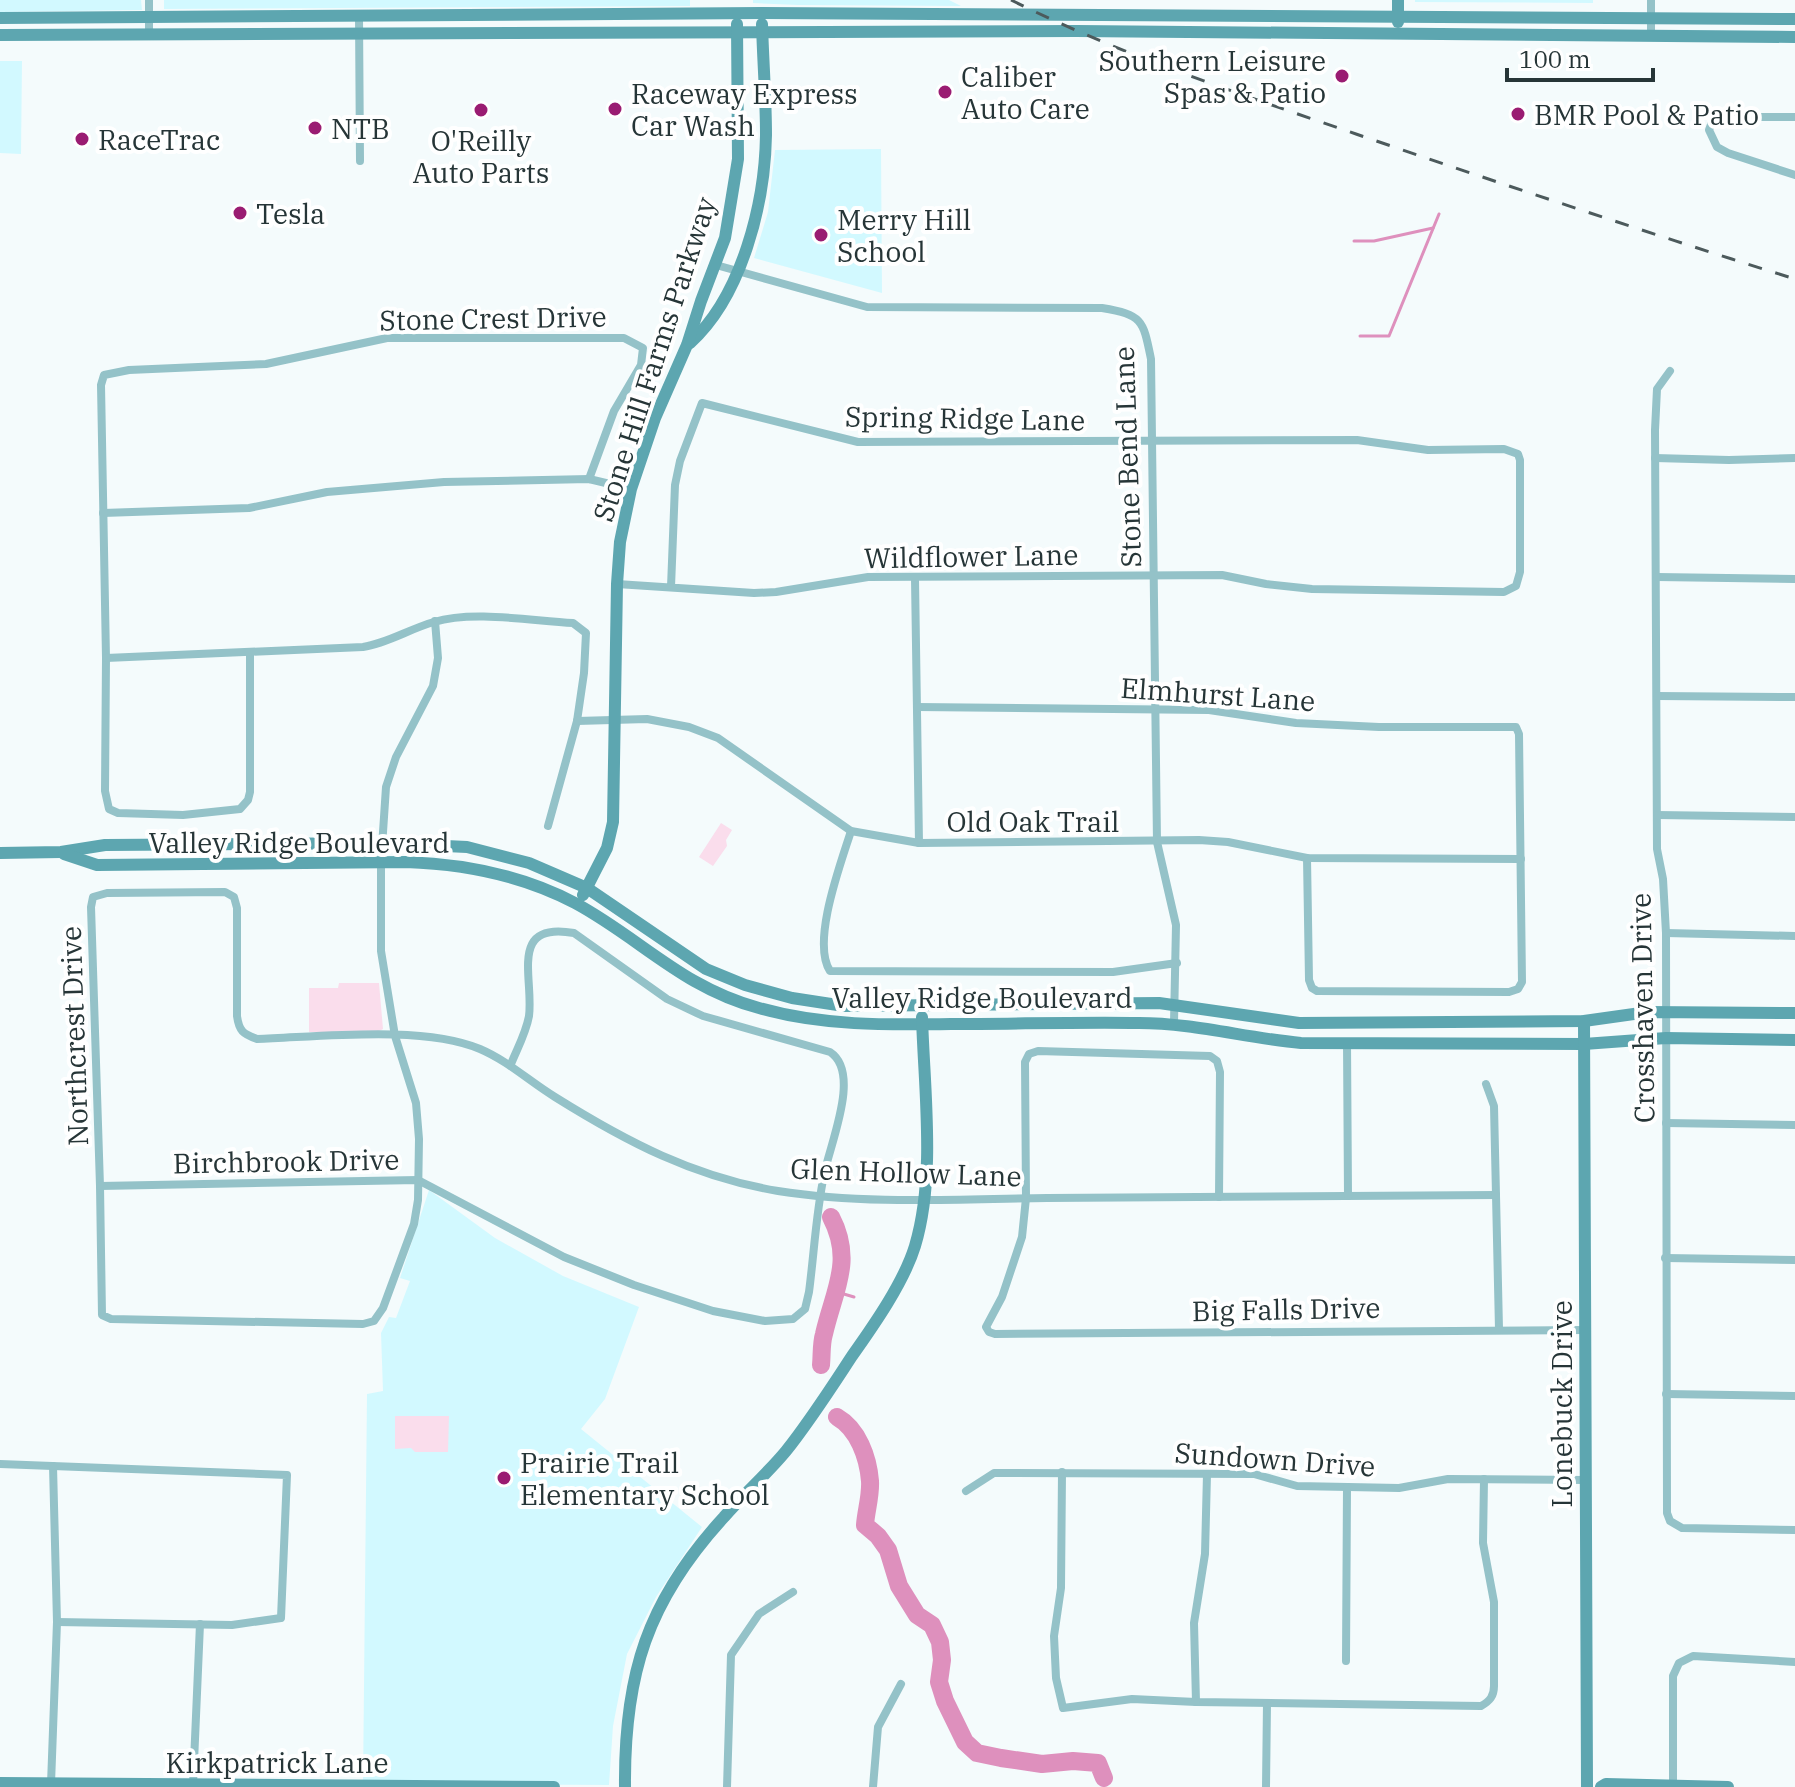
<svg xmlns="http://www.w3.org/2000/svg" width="1795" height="1787" font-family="'IBM Plex Serif',serif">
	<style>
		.built { fill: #d2f9ff }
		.green { fill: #faddec }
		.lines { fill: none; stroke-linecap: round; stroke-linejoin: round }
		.stream { stroke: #de90bd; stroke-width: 3 }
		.river { stroke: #de90bd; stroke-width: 18 }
		.street { stroke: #94c2c8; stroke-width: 8 }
		.secondary { stroke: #5da6b0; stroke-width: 12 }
		.rail { stroke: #4c5a5c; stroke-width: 3; stroke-dasharray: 14 14; stroke-linecap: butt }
		.poi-dot { fill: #9a1c72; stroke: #fff; stroke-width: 3 }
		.labels { text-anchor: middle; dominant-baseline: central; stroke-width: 8; stroke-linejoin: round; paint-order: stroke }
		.poi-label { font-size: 28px; fill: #263537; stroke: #fff; text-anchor: start }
		.street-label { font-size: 28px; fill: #263537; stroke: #fff }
	</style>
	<rect width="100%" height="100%" fill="#f4fbfc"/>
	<g class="built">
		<polygon points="0,0 141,0 142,10 0,12"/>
		<polygon points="164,0 690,0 690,6 164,9"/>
		<polygon points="753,0 949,0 961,6 798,5 753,3"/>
		<polygon points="1415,0 1593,0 1593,3 1415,2"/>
		<polygon points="0,61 22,61 21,154 0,153"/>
		<polygon points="881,149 882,293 754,258 768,212 775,150"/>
		<polygon points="429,1190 495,1238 563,1276 639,1307 605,1399 581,1429 702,1527 656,1597 627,1654 613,1726 609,1785 363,1784 367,1394 383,1391 381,1333 389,1317 396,1318 410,1281 400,1278"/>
	</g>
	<g class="green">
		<polygon points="721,823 732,830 726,840 727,846 713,866 699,857"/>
		<polygon points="339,983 379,983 383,1029 377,1032 309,1032 309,988 338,988"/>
		<polygon points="395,1416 449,1416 448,1452 415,1452 411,1448 395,1449"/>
	</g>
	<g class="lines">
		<g class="stream">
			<polyline points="1354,241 1374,241 1433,228"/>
			<polyline points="1360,336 1389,336 1439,214"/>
			<polyline points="837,1292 854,1297"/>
		</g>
		<g class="river">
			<path d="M821,1365C822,1355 821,1344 824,1334C834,1290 854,1261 831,1217"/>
			<path d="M837,1417C858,1429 868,1457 870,1481C871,1495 866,1511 865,1525L878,1536L888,1550L899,1586L917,1615L932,1625L940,1642L942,1660L939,1682L945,1701L965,1742L977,1753L1001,1758L1042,1764L1073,1761L1098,1763L1104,1778"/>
		</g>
		<g class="street">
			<polyline points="1651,0 1651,36"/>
			<polyline points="359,16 360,161"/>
			<polyline points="149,35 149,0"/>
			<polyline points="1795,117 1728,117 1712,122 1709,130 1717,147 1728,153 1795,175"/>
			<path d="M716,265L867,307L1102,308C1143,315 1143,320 1151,359L1157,842L1176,925L1174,1023"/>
			<polyline points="1670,371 1657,389 1655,430 1657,849 1663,879 1666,933 1667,1513 1670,1521 1682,1528 1795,1530"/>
			<polyline points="1655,458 1729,460 1795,458"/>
			<polyline points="103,513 249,508 327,492 444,482 589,479 631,489"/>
			<polyline points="1657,577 1795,579"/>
			<polyline points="915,579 919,843"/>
			<polyline points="617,584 754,593 776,592 868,577 1222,575 1266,584 1312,589 1504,592 1516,586 1520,572 1520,460 1518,454 1504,449 1428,450 1357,440 858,442 702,403 680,461 675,485 671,587"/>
			<path d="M435,621L438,658L433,686L396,757L386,787L381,862V951L395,1036L416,1103L419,1139L418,1200L414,1224L383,1308L374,1321L363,1324L111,1319L102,1315L100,1186L91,907L93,897L107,893L225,892L234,897L237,908V1016C239,1031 243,1034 257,1039C320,1037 423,1025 480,1049C508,1061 529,1081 555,1097C627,1142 694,1177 778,1191C866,1205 958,1199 1047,1198C1197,1197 1347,1196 1496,1195"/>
			<polyline points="250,652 250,792 248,800 240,809 183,815 118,813 109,809 105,791 106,658 101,385 104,375 129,370 266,364 387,338 624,338 643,348 641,365 614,411 589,479"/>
			<path d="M106,658L363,647C388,643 409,629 434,622C473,610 532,621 573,623L586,633L584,673L577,721L548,826"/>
			<polyline points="1657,696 1795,697"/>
			<polyline points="917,707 1209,710 1296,723 1379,727 1516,727 1519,734 1522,982 1518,989 1509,992 1317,991 1312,988 1309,980 1307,858"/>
			<polyline points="577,721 647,719 689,727 718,738 851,831 919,843 1199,840 1228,842 1307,858 1521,859"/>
			<polyline points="1657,815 1795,817"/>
			<path d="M851,831C841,863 811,942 830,971L1113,972L1177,963"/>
			<polyline points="1666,933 1795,936"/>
			<polyline points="1347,1042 1348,1196"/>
			<polyline points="1486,1084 1494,1106 1499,1329"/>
			<polyline points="1666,1123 1795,1125"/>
			<path d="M100,1186L418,1180L564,1257L634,1285L713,1311L765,1321L793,1319L805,1309L809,1292C814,1254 816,1213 824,1175C829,1146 862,1073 830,1052L703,1016L667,999L574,933C508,921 534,978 529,1016C526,1033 517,1049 511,1064"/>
			<polyline points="1219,1197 1220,1072 1217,1061 1210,1056 1038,1051 1029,1054 1025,1062 1026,1198 1022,1237 1002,1297 986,1327 989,1332 995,1334 1584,1330"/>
			<polyline points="1665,1258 1795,1260"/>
			<polyline points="1666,1394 1795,1396"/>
			<polyline points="0,1464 287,1475 281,1618 232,1625 57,1622"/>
			<path d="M1062,1472L1061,1588L1054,1636L1056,1678L1063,1708L1132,1699L1196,1702L1481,1706C1490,1701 1494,1696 1494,1686V1602L1483,1543L1484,1479"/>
			<polyline points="966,1491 994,1473 1254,1474 1297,1486 1399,1488 1448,1479 1585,1480"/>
			<polyline points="1346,1661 1347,1487"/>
			<polyline points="1196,1702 1194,1623 1205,1554 1207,1474"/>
			<polyline points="51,1784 57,1622 53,1466"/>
			<polyline points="193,1785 200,1624"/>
			<polyline points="727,1787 731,1655 759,1614 793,1592"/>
			<polyline points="873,1787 878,1727 901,1684"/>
			<polyline points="1266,1787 1267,1703"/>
			<polyline points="1673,1787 1673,1676 1679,1663 1693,1656 1795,1662"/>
		</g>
		<g class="secondary">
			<polyline points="0,18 762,13 1795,19"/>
			<polyline points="1398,22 1398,0"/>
			<polyline points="0,35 1076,31 1795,37"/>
			<path d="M690,343C742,296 765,203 766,135C766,98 763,61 762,24"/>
			<polyline points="0,853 61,852 105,845 382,843 467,847 529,863 587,888 706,969 745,985 792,998 844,1006 1159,1003 1299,1023 1584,1021 1648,1012 1795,1013"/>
			<path d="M64,854L97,865L406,862C464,864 524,876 575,903C640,938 683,988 759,1008C822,1026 886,1025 951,1024C1013,1024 1076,1022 1139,1023C1193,1023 1246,1038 1301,1043L1584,1044L1666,1038L1795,1040"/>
			<polyline points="583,895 607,848 613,822 617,584 620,542 631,489 655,418 687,345 701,301 725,238 738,159 737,24"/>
			<polyline points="1584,1021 1587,1787"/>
			<polyline points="0,1783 554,1787"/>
			<path d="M625,1787C624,1675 647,1601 724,1517C744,1494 767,1474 786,1451C810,1421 831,1388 852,1356C874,1325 904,1282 915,1246C936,1176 924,1089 922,1017"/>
			<polyline points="1601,1787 1606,1784 1728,1787"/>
		</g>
		<path class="rail" d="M1011,0C1121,55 1240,94 1356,134C1502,184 1648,233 1795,279"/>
	</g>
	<g class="poi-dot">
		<circle cx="1342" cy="76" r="8"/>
		<circle cx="945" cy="92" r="8"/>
		<circle cx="615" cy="109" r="8"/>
		<circle cx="481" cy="110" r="8"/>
		<circle cx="1518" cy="114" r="8"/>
		<circle cx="315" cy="128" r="8"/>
		<circle cx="82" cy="139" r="8"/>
		<circle cx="240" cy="213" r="8"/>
		<circle cx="821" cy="235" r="8"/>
		<circle cx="504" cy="1478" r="8"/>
	</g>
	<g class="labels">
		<g class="poi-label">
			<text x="1326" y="60" text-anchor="end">Southern Leisure<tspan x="1326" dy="32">Spas &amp; Patio</tspan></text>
			<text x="961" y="76">Caliber<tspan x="961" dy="32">Auto Care</tspan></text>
			<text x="631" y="93">Raceway Express<tspan x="631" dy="32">Car Wash</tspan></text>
			<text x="1534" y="114">BMR Pool &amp; Patio</text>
			<text x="331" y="128">NTB</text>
			<text x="98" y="139">RaceTrac</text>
			<text x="481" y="140" text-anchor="middle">O'Reilly<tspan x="481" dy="32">Auto Parts</tspan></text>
			<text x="256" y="213">Tesla</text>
			<text x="837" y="219">Merry Hill<tspan x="837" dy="32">School</tspan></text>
			<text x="520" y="1462">Prairie Trail<tspan x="520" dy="32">Elementary School</tspan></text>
		</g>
		<g class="street-label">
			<text transform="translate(493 318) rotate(-1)">Stone Crest Drive</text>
			<text transform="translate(654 359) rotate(-72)">Stone Hill Farms Parkway</text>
			<text transform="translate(965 418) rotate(1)">Spring Ridge Lane</text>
			<text transform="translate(1127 457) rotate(-92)">Stone Bend Lane</text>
			<text transform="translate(971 556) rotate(-1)">Wildflower Lane</text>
			<text transform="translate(1218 694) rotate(4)">Elmhurst Lane</text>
			<text x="1033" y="821">Old Oak Trail</text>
			<text x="299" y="842">Valley Ridge Boulevard</text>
			<text x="982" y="997">Valley Ridge Boulevard</text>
			<text transform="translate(1642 1008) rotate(-91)">Crosshaven Drive</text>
			<text transform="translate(74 1036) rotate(-92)">Northcrest Drive</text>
			<text transform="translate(286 1161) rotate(-1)">Birchbrook Drive</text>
			<text transform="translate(906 1172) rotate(2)">Glen Hollow Lane</text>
			<text transform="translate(1286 1309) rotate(-1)">Big Falls Drive</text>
			<text transform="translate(1561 1404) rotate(-90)">Lonebuck Drive</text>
			<text transform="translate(1275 1459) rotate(4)">Sundown Drive</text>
			<text x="277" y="1762">Kirkpatrick Lane</text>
		</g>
	</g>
	<path d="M1507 68v12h146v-12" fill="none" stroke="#263537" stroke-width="4"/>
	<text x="1519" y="68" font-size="24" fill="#263537" stroke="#ffffff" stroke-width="6" paint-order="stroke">100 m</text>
</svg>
